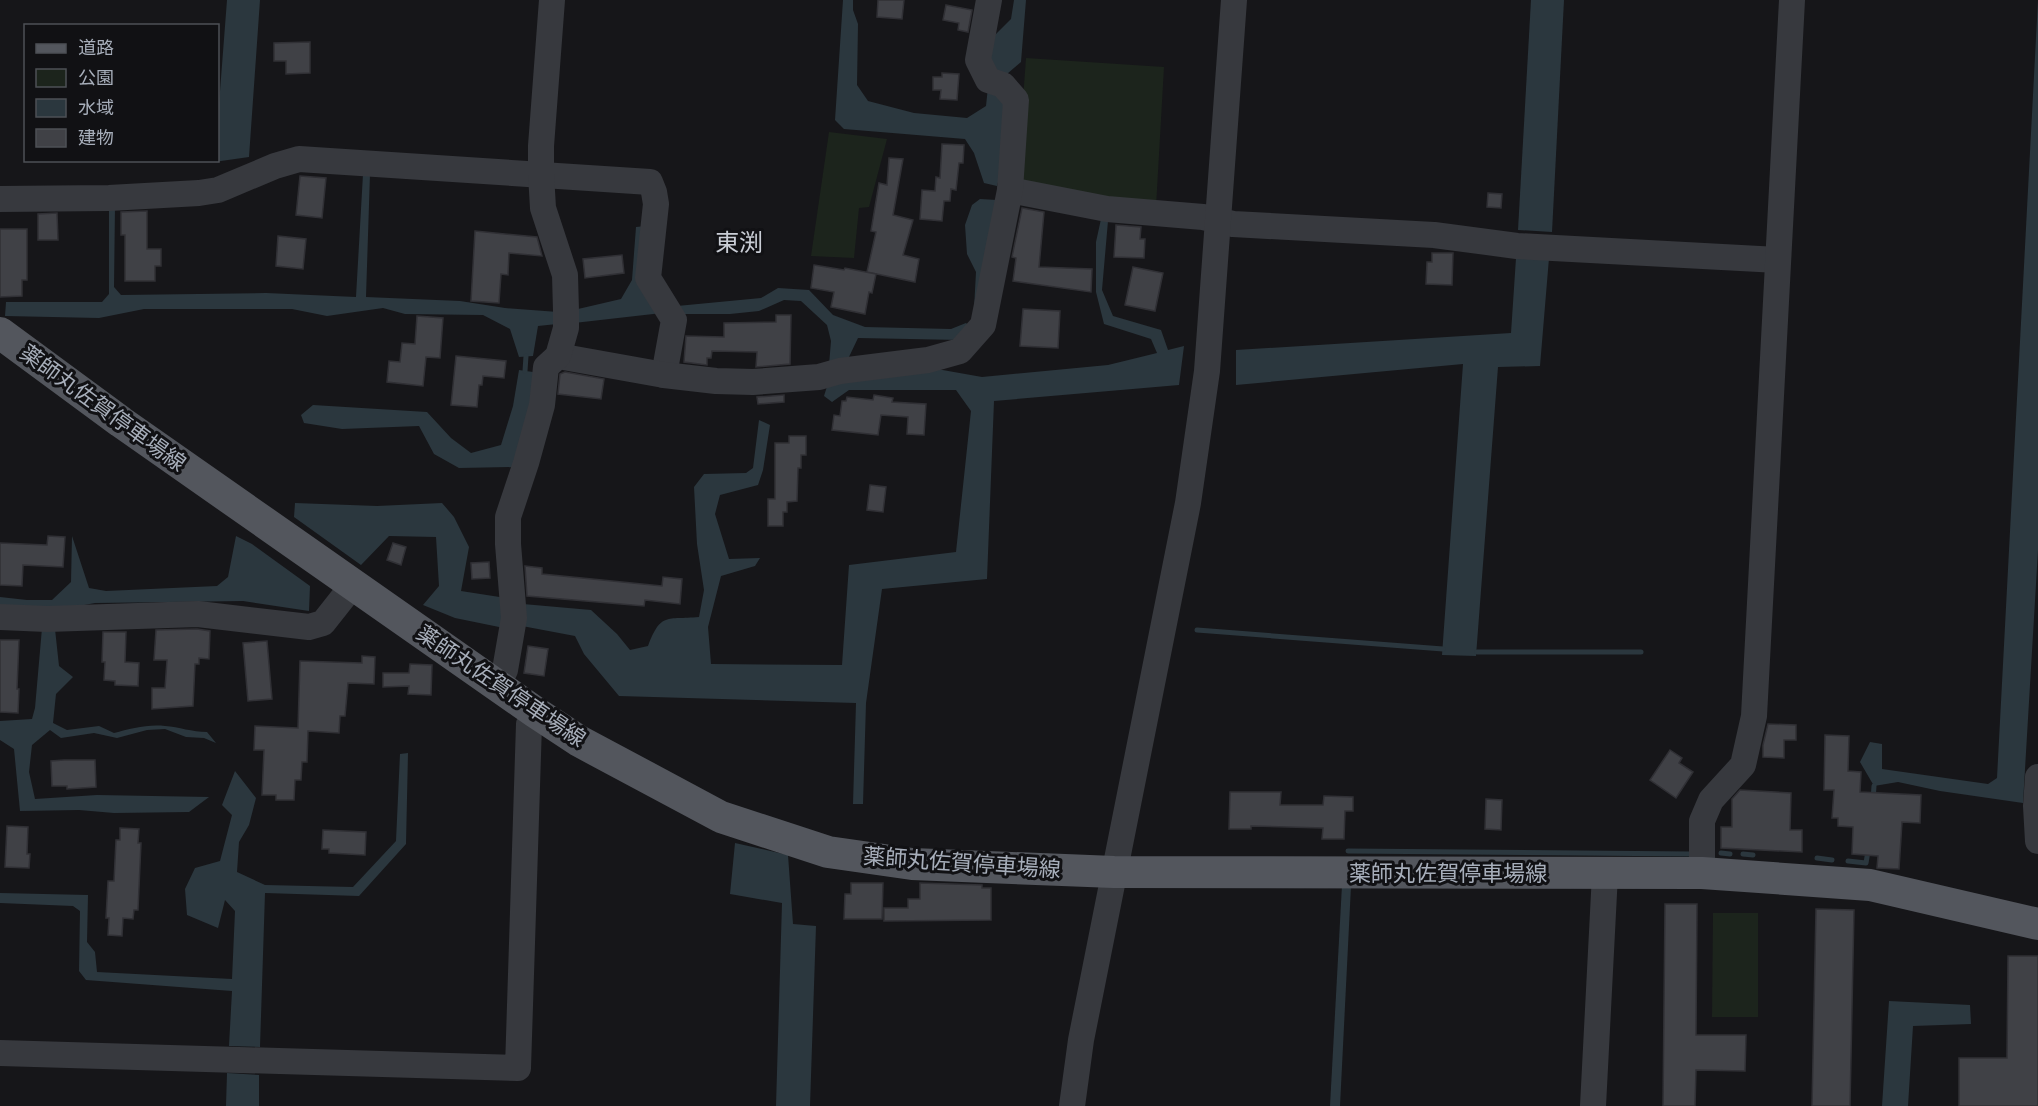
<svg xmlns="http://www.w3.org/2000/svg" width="2038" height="1106" font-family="Cabin,'Noto Sans JP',sans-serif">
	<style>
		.green { fill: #1c241c }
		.water { fill: #2b373e }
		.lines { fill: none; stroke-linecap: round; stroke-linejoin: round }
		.stream { stroke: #2b373e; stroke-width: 5 }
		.building { fill: #404146; stroke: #303035; stroke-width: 1.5 }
		.minor { stroke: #37393e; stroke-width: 26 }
		.major { stroke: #53565d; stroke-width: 32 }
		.labels { text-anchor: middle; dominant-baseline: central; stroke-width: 6; stroke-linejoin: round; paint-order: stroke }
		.street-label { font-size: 22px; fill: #a7aeba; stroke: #111114 }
		.neighbourhood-label { font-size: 24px; fill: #c9cdd5; stroke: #111114 }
	</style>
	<rect width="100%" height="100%" fill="#161619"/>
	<g class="green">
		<polygon points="1026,58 1164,67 1156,207 1017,182"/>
		<polygon points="829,132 887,139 869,207 859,208 854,258 811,256"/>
		<polygon points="1713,913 1758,913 1758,1017 1712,1017"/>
	</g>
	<g class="water">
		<polygon points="227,0 260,0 249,157 214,162 218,160 218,117"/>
		<path d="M843,0H853V10L858,24L857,85L868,101L914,113L967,118L986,106L988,87C998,92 1005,100 1009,111C1013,122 1001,173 997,186L984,183L974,153L965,139L844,129L835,120Z"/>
		<polygon points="1014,0 1026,0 1021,62 1000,80 991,77 991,39 1011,19"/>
		<polygon points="1531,0 1564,0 1552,232 1518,230"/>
		<polygon points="2038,0 2038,550 2023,803 1940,791 1898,782 1874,786 1860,762 1870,742 1882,744 1882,769 1988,784 1997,778"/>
		<polygon points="363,174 370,174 366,297 460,301 505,308 558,312 557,324 538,326 533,356 519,357 510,329 483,315 405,314 383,308 327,316 292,309 144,309 99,318 5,316 6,302 102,302 109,294 109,204 115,206 114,287 121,295 266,293 356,297"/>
		<polygon points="980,199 997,200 974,309 976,272 967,254 965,225 972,205"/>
		<path d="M1101,219L1108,221L1102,290L1113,316L1161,330L1168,350L1184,346L1179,385L994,401L987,579L882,589L866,703L863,804H853L856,703L619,696L584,654L575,636L522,626L523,604L591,610L617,634L630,650L648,646C661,612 666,620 699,617L704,590L697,544L694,487L704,474L746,473L753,468L759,420L770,425L763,470L758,485L720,495L715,514L729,559L760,558L755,566L721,576L708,627L711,664L842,665L849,565L956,552L971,411L956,390H849L832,402L824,396L829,380L937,369L982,377L1108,365L1157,353L1151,339L1104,324L1096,292V242Z"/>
		<polygon points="646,226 662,313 574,323 578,309 621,299 632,280 636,227"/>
		<polygon points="1516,258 1549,258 1540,366 1498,367 1476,656 1442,655 1463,364 1236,385 1236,350 1511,333"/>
		<polygon points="778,288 809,290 833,315 865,327 951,329 966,323 973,329 961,340 858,338 848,359 829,365 831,341 827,325 801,301 784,300 759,311 730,314 685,314 677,306 761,298"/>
		<polygon points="519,370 533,372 536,383 515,467 459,468 434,454 419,426 342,429 304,423 301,415 313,405 427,412 451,438 471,453 501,445 513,406"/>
		<polygon points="295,503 377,506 442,503 454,517 469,547 461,591 506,598 504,628 455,618 423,605 439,586 436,537 389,536 361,565 294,517"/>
		<polygon points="72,536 89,588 106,591 217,586 228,577 236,536 252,544 310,586 309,611 243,601 95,603 52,611 0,609 0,597 27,600 52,600 71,582"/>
		<path d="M42,628L55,629L59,666L73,677L56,694L53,723L67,730L99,726L114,733C130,729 147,724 165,726C179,727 192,732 207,732L216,743L204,738L186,737L165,729L147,730L117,738L94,733L61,738L50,730L32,745L29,772L35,799L97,795L209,797L189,812L114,813L79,810L20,811L14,749L0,740V721L32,719L35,708Z"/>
		<polygon points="408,753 406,844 359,896 265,893 260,1047 229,1046 232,991 86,980 79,971 80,911 73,906 0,903 0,893 88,895 87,942 95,952 97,972 232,979 235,911 225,900 218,928 187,915 185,889 195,868 220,861 232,815 222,805 235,771 256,798 249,825 239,842 237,872 265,885 353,887 396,841 400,754"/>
		<polygon points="735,843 788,855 793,924 816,926 810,1106 776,1106 782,903 730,894"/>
		<polygon points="1342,885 1351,886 1340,1106 1330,1106"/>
		<polygon points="1889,1001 1970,1005 1971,1024 1913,1026 1908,1106 1882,1106"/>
		<polygon points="227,1073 259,1075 259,1106 226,1106"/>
	</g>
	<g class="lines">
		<g class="stream">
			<polyline points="525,371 526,356"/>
			<polyline points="1197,630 1443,649"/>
			<polyline points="1477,652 1641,652"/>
			<polyline points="1873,800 1874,786"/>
			<polyline points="1348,851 1692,854"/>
			<polyline points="1721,853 1730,854"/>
			<polyline points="1743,854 1753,855"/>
			<polyline points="1817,858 1832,860"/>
			<polyline points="1848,861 1866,863 1868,851"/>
		</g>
	</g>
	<g class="building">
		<polygon points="878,0 904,0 902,19 877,17"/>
		<polygon points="946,5 972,10 968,32 958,30 959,23 943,20"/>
		<polygon points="310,42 310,73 286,74 286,61 274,61 274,43"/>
		<polygon points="942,73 959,74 957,100 940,99 941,90 933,90 933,77 942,77"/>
		<polygon points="942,144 964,145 963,163 959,163 956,190 951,189 950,201 944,201 942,221 920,219 922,190 935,191 936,177 940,178"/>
		<polygon points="889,158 903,159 893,215 913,220 903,255 919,259 915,282 867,272 876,232 871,231 879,183 887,185"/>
		<polygon points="300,176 326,178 322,218 296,215"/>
		<polygon points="1488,193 1502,194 1501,208 1487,207"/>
		<polygon points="1022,208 1044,212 1039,267 1092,269 1091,292 1013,281 1016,258 1012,257"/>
		<polygon points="147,211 147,249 161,249 161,266 155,266 155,281 125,281 125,235 121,235 121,212"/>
		<polygon points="57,213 58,240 38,240 38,214"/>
		<polygon points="1116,225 1141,227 1140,239 1145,239 1144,258 1114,257"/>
		<polygon points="0,229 27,229 27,280 22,280 22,296 0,297"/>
		<polygon points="475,231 537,237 542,256 509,253 508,275 501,274 499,303 471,301"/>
		<polygon points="278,236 306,239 303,269 276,266"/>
		<polygon points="1432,253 1453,253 1452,285 1426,284 1427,262 1432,262"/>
		<polygon points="622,255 624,273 585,278 583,259"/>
		<polygon points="814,265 844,270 845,268 876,274 872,293 869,292 865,314 831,307 834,292 811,288"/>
		<polygon points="1133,267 1163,273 1155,311 1125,305"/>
		<polygon points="1023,309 1060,311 1058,348 1020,346"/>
		<polygon points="776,315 791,315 790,364 756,367 757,352 712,351 711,358 707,358 707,365 684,362 686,336 724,337 724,323 776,322"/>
		<polygon points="417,316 443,318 440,358 426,357 423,386 387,382 389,361 400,362 402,343 415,344"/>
		<polygon points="456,356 506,361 504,378 483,376 482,385 479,385 477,407 451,405"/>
		<polygon points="565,372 604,379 601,399 558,394 560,374"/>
		<polygon points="784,395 784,402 758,404 757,397"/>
		<polygon points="874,395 893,398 892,402 926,404 924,435 907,434 908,417 881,415 878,435 832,430 834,415 840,416 842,401 846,401 847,397 873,400"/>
		<polygon points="789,436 806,436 806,455 801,455 801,468 798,468 797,501 787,502 787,512 783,512 783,526 768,526 768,499 775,499 775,443 789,443"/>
		<polygon points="870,485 886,487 883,512 867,510"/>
		<polygon points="48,536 65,537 63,567 23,565 22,586 0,585 0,543 47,545"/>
		<polygon points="393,543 406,547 401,565 387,560"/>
		<polygon points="489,562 490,578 472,579 471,563"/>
		<polygon points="525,566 542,568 542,574 662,586 663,577 682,579 680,604 645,600 644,606 527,596"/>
		<polygon points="197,629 210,631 209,659 199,658 199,664 195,664 193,706 152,709 152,688 165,688 167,660 154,660 156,630"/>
		<polygon points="103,632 126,632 125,662 139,663 138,686 115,685 115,681 104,680 105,662 102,662"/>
		<polygon points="0,640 19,640 17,689 19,689 18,713 0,712"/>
		<polygon points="267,641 272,699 248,701 243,643"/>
		<polygon points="528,646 548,649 544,676 524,673"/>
		<polygon points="362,656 375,657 374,684 348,683 345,716 340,716 339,733 308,731 307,762 302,762 301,780 295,780 294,800 276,800 276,795 262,795 264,750 254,750 255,726 298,728 300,661 362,663"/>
		<polygon points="410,664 432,665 431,695 408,694 409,686 383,687 383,673 409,673"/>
		<polygon points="1768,724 1796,725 1796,740 1784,740 1784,758 1763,757 1763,745"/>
		<polygon points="1825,735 1849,736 1848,771 1861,772 1860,792 1921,795 1920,823 1902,822 1899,869 1877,868 1878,856 1852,854 1853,827 1838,826 1838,818 1832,818 1834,790 1824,790"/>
		<polygon points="1670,750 1682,758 1679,763 1693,772 1676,798 1650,780"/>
		<polygon points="64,760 95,760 96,787 67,789 67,786 52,786 51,761"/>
		<polygon points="1740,790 1791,793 1790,830 1802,830 1802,852 1721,848 1721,827 1732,827 1732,799"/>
		<polygon points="1230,792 1281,792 1280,805 1323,805 1324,796 1353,797 1353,811 1345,811 1344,839 1322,839 1323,828 1251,826 1251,829 1229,829"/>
		<polygon points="1486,799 1502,800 1501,830 1485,829"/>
		<polygon points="7,826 28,827 27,854 30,854 29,868 5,867"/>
		<polygon points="120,828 139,829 138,843 141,843 138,910 134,910 133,919 123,918 122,936 108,935 109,918 106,918 108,881 114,881 116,840 120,840"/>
		<polygon points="323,830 366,832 365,855 329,853 329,849 322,849"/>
		<polygon points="851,883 883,883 882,919 844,919 845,894 851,894"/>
		<polygon points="920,883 982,885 982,888 991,888 991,920 884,921 884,908 908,908 908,899 920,899"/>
		<polygon points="1665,904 1697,904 1696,1035 1746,1035 1745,1071 1696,1070 1695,1106 1663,1106"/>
		<polygon points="1816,909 1854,910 1850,1106 1812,1106"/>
		<polygon points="2008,956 2038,956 2038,1106 1959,1106 1959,1058 2007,1058"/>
	</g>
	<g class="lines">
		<g class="minor">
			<polyline points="1010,190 1107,209 1203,217 1233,224 1434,235 1517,246 1778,260"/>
			<polyline points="0,199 109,198 199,193 218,190 275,166 299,159 650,182 654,192 656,204 648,278 674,320 664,375"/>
			<polyline points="558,356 664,375 716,381 753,382 819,377 840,371 928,360 960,351 983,325 1010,190 1016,100 1003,85 988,80 978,60 989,0"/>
			<polyline points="0,617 47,619 198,614 309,627 323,623 353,585"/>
			<polyline points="498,685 505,670 514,618 508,544 508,517 526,463 542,405 546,367 558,356 566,328 566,311 565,275 543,208 541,174 541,146 552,0"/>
			<polyline points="2038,777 2036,806 2038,841"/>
			<polyline points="1702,873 1702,821 1711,800 1743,765 1754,716 1792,0"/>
			<polyline points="0,1053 518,1068 529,724 535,712"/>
			<polyline points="1072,1106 1081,1040 1188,503 1207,371 1234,0"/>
			<polyline points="1593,1106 1605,874"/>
		</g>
		<polyline class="major" points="0,333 121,422 535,712 579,741 721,817 828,852 912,864 1114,872 1702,873 1870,885 2038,924"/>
	</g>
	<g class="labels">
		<g class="street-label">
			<text transform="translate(103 408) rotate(36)">薬師丸佐賀停車場線</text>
			<text transform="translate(501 686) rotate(34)">薬師丸佐賀停車場線</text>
			<text transform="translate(962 863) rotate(4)">薬師丸佐賀停車場線</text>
			<text x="1448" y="873">薬師丸佐賀停車場線</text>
		</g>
		<g class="neighbourhood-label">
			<text x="739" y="242">東渕</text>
		</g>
	</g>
	<rect x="24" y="24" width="195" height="138" fill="#111114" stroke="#4d5056" stroke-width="1.5"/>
	<rect x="36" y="44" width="30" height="9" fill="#53565d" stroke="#4d5056" stroke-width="1.5"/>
	<text x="78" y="54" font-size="18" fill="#a7aeba">道路</text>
	<rect x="36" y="69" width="30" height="18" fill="#1c241c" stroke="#4d5056" stroke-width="1.5"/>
	<text x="78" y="84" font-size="18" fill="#a7aeba">公園</text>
	<rect x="36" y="99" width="30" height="18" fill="#2b373e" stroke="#4d5056" stroke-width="1.5"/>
	<text x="78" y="114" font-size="18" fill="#a7aeba">水域</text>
	<rect x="36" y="129" width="30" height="18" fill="#404146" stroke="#4d5056" stroke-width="1.5"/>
	<text x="78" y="144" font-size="18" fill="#a7aeba">建物</text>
</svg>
